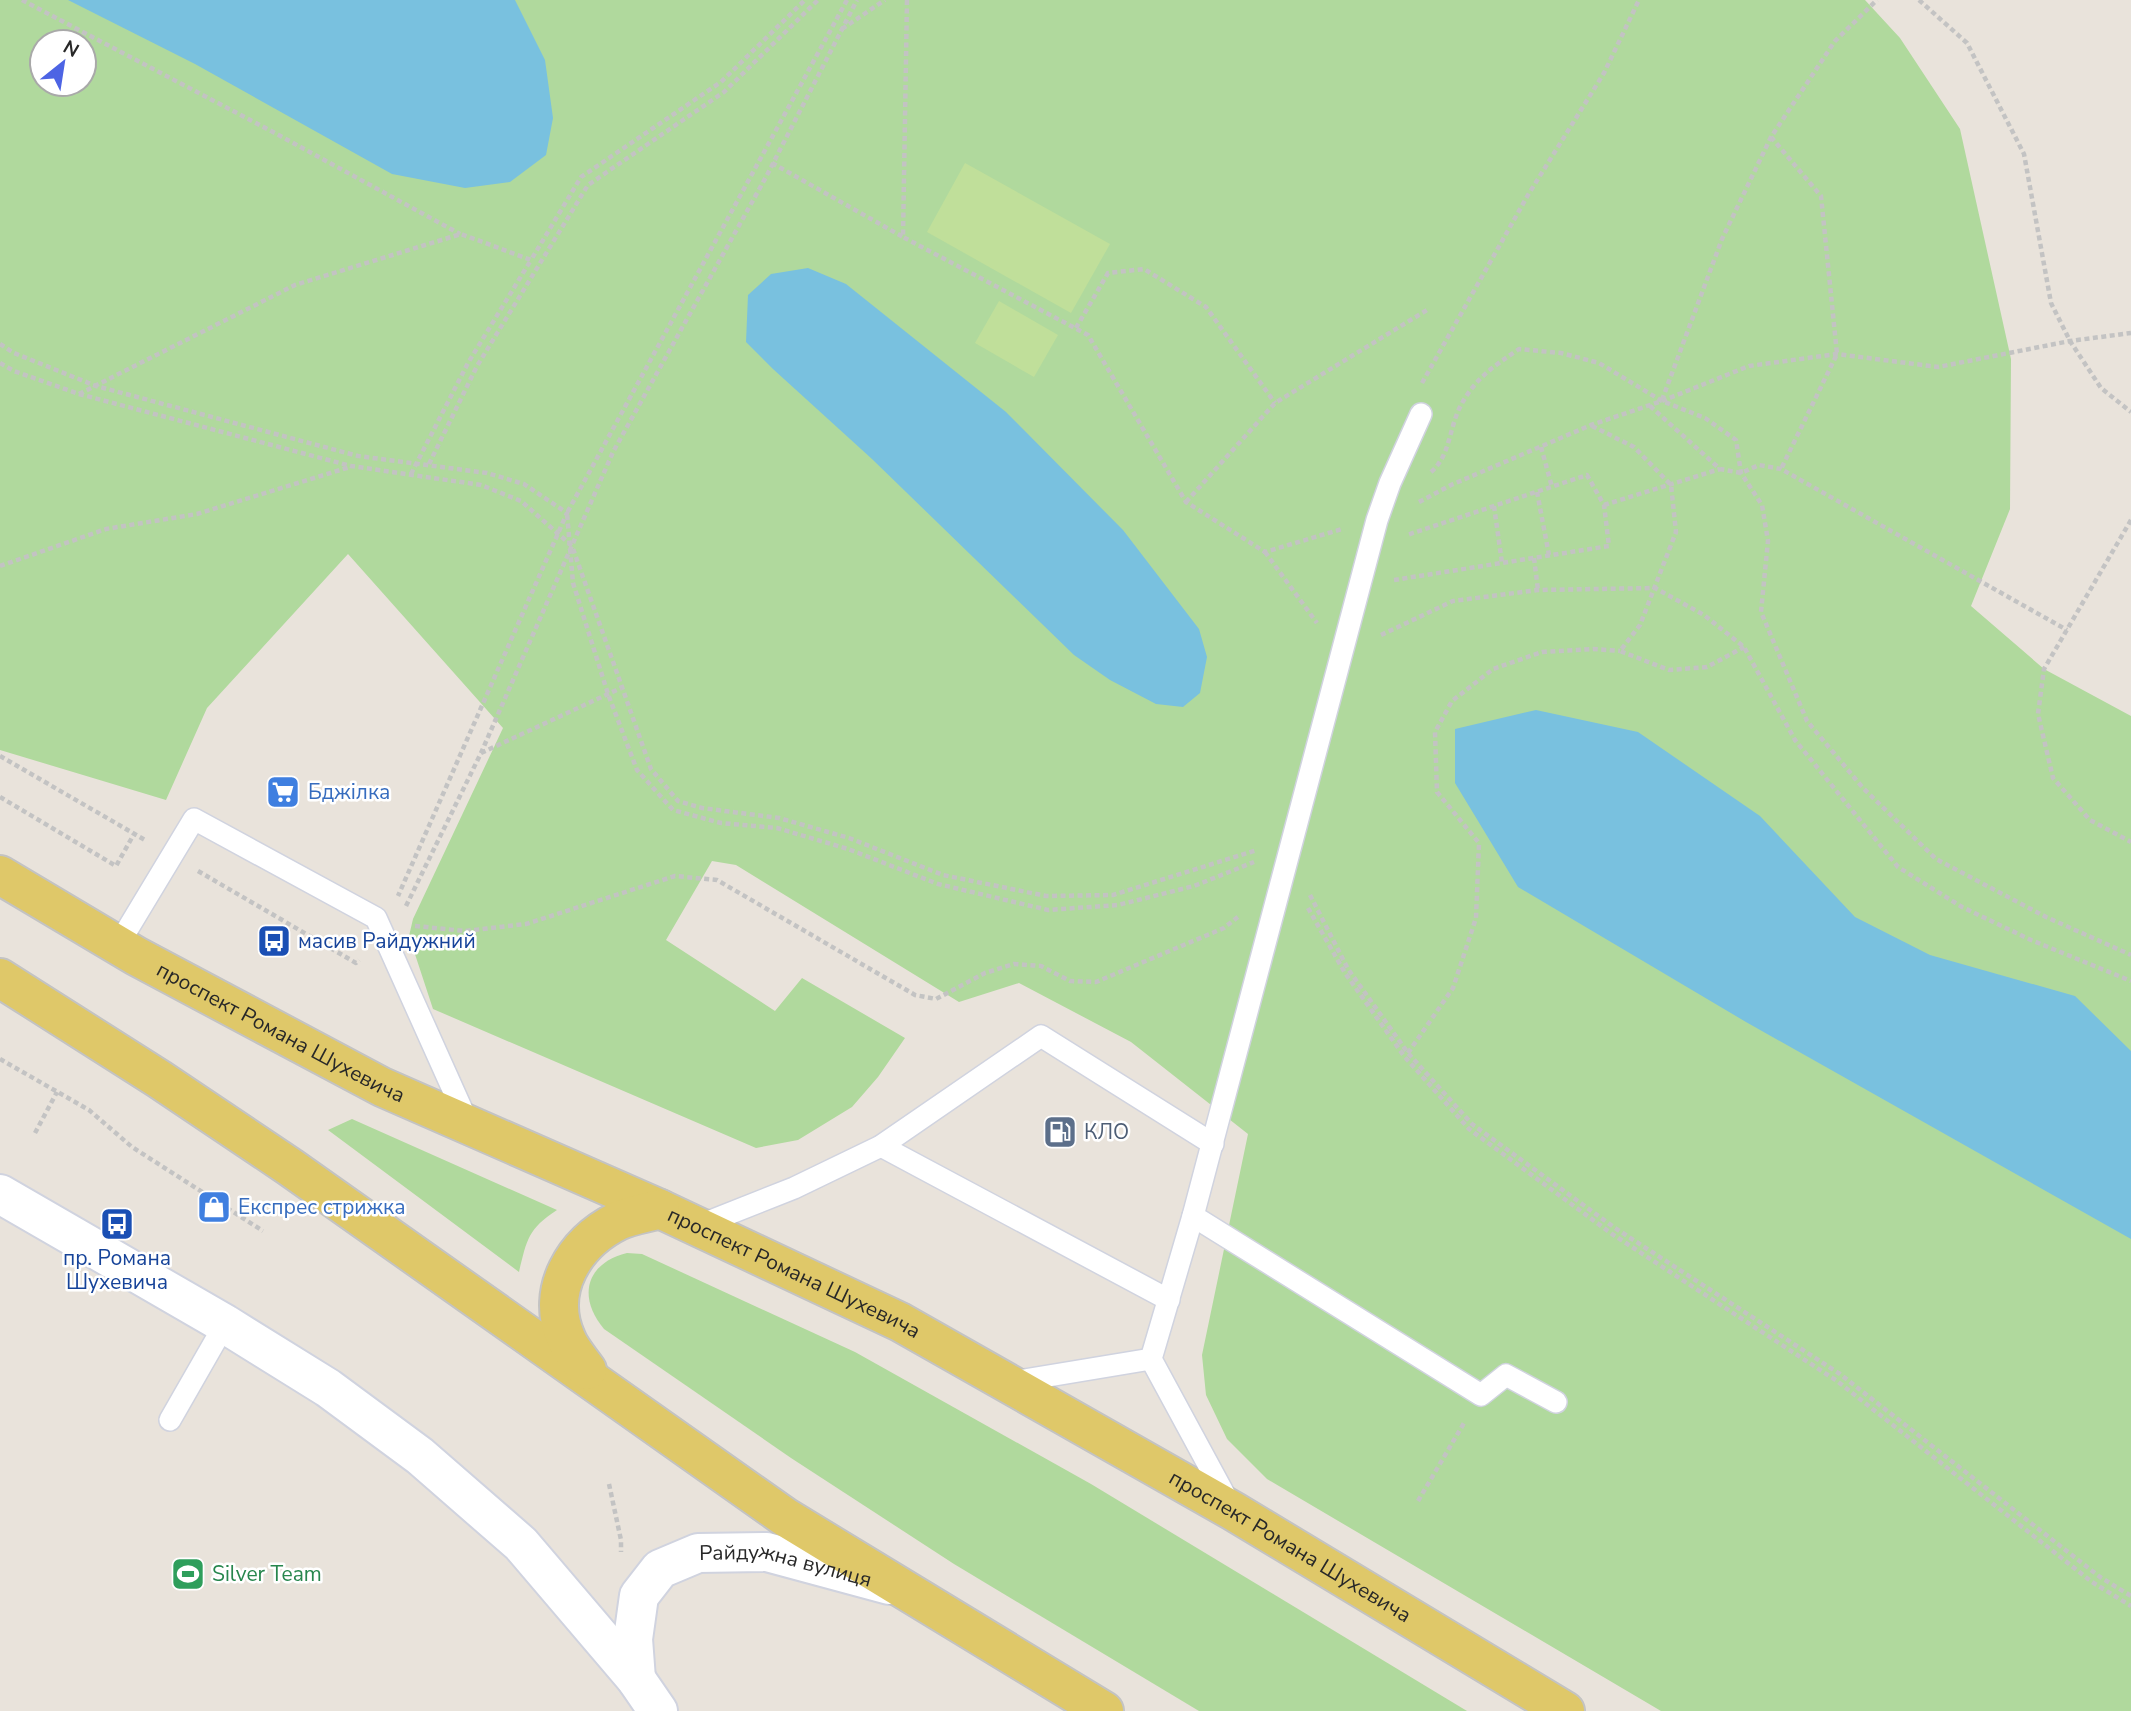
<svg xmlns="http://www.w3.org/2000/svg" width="2131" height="1711" font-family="'Nunito Sans',sans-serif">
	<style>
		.green { fill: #b0d99d; fill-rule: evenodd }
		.pitch { fill: #c0df9a }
		.water { fill: #79c1df }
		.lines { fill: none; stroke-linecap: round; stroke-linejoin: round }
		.service-casing { stroke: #d0d3df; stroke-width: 24 }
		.tertiary-casing { stroke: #d0d3df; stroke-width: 42 }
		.primary-casing { stroke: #c3c3c3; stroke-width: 42 }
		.path { stroke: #c3c3c3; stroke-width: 4.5; stroke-dasharray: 5 3.5; stroke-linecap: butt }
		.service { stroke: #fff; stroke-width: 21 }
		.tertiary { stroke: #fff; stroke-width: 38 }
		.primary { stroke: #dfc869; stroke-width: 38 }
		.labels { text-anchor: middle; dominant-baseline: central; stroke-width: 5; stroke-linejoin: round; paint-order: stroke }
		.shop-label { font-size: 21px; fill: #366cbe; stroke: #fff; text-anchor: start }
		.transit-label { font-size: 21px; fill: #164399; stroke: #fff; text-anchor: start }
		.street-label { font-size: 21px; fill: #282828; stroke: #fff }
		.service-label { font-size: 21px; fill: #4e5e75; stroke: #fff; text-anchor: start }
		.leisure-label { font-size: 21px; fill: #27864d; stroke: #fff; text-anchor: start }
	</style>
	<rect width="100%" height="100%" fill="#e9e3db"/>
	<g class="green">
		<path d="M0,0H1865L1900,38L1960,129L2011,359L2010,509L1971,606L2044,669L2131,716V1711H1661L1267,1479L1227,1439L1206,1395L1202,1355L1248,1134L1131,1042L1019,983L959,1002L736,865L712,861L666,940L775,1011L802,978L905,1038L878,1077L852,1107L798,1140L756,1148L433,1009L409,936L413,919L503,728L348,554L207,708L166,800L0,750ZM42,42H84V84H42Z"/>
		<path d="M352,1119L557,1210C528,1229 527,1239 519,1272L328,1130Z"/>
		<path d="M627,1253L642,1254L855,1352L1091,1484L1467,1711H1199L954,1564L791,1458L604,1329C577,1297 586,1263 627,1253Z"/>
	</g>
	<g class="pitch">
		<polygon points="965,163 1110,244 1071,313 927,232"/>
		<polygon points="999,301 1058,335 1034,377 975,343"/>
	</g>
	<g class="water">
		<polygon points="68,0 515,0 545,60 553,118 546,155 510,182 465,188 392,174 195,64"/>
		<polygon points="808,268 846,284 1006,412 1123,530 1199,629 1207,657 1200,693 1183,707 1156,704 1110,680 1074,655 872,459 773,369 746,342 748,295 771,274"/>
		<polygon points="1536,710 1638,732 1760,816 1855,917 1930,955 2075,996 2131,1051 2131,1239 1746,1022 1518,887 1455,783 1455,729"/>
	</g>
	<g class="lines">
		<defs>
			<g id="service">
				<polyline points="118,945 194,819 376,918 468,1123"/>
				<polyline points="881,1146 1169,1300"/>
				<polyline points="1193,1216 1481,1395 1506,1375 1556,1402"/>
				<polyline points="698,1226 794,1188 881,1146 1041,1036 1213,1144"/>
				<polyline points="1012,1382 1151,1359"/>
				<polyline points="170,1420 225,1324"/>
				<polyline points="1229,1503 1151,1359 1193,1216 1377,520 1390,483 1421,414"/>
			</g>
			<g id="tertiary">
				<polyline points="0,1194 225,1324 328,1388 420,1456 521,1544 636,1679 658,1711"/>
				<path id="s1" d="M636,1679L633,1639L639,1596L660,1569L698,1553L767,1552L889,1585"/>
			</g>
			<g id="primary">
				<path id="s2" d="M0,875L136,956L382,1087L660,1209L900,1322L1233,1511L1565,1711"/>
				<polyline points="0,978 159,1079 290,1167 785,1517 1104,1711"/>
				<path d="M587,1370C580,1360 570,1349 566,1338C545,1290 574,1243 618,1221C631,1215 647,1213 660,1209"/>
			</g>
		</defs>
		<use href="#service" class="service-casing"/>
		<use href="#tertiary" class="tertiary-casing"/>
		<use href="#primary" class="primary-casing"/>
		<g class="path">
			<polyline points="22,0 273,132 460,234"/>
			<polyline points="847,0 567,513 573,583 608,694 637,770 673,810 721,823 777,828 848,849 938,884 1048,910 1118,905 1194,886 1254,862"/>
			<polyline points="907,0 903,237 1088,335 1186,502 1265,552 1342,529"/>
			<polyline points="1919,0 1967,43 2024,154 2051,303 2070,341 2101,388 2131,412"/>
			<polyline points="842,29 885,0"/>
			<polyline points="1771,137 1821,196 1837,354 1781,469"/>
			<polyline points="772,163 903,237"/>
			<polyline points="1076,328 1108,273 1144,269 1206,307 1275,403"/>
			<polyline points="0,344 14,353 96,386 358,456 487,473 524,484 567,513 398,896"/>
			<polyline points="0,363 14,371 79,394 351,466 481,485 521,501 572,546 651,769 678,801 702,808 779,818 849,838 943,875 1046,896 1113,895 1257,850"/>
			<polyline points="1422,383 1528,195 1604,73 1639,0"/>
			<polyline points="79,394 295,285 461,234 531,260 581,177 721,82 805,0"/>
			<polyline points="1662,400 1722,239 1771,137 1835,41 1877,0"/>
			<polyline points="1650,406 1720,469 1741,473 1759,465 1781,469 2067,630"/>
			<polyline points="1592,426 1634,447 1671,485 1676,532 1640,625 1620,651 1669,670 1707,667 1744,647"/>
			<polyline points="1541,447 1552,487"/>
			<polyline points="429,464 477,366 588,185 724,92 818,0"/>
			<path d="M1431,472C1450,456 1449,429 1460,407C1475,378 1493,367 1519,349L1561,353L1599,363L1662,401L1705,418L1736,440L1741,473L1762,505L1768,541L1761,612L1807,721L1863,788L1936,859L2046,917L2131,955"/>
			<polyline points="411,474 468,363 531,260"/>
			<polyline points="1537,492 1549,555"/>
			<polyline points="1186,502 1275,403 1427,310"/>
			<polyline points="1419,502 1451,485 1591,425 1662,401 1749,366 1837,354 1938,367 2070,341 2131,333"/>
			<polyline points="1604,505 1720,469"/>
			<polyline points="1494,506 1502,563"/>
			<polyline points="2131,520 2044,669 2038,714 2053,778 2090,820 2131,842"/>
			<polyline points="1265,552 1317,623"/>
			<polyline points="1534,558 1538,590"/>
			<polyline points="0,566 106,529 197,514 350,467"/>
			<polyline points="1394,580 1609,546 1604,505 1587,475 1407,535"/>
			<polyline points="1381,635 1453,601 1538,590 1655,588 1704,615 1744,647 1795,740 1898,867 1962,907 2031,940 2131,981"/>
			<polyline points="481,753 621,688"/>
			<polyline points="0,756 145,840"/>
			<polyline points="0,797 116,866 134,834"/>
			<polyline points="198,871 356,963 359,960"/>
			<polyline points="1310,895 1348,969 1408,1053 1472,1124 1615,1228 1840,1374 2100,1577 2131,1596"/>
			<polyline points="406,906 481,753 613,452 766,177 857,0"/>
			<polyline points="1308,908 1345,973 1404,1056 1469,1129 1612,1234 1837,1381 2092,1582 2131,1606"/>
			<polyline points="415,926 465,931 526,924 675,876 717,880 915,995 936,999 985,973 1014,964 1041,966 1070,981 1096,982 1224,928 1239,916"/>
			<polyline points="1408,1053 1453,988 1476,918 1479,843 1437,792 1435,732 1452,701 1493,669 1542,652 1593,649 1620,651"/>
			<polyline points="0,1059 89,1110 132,1147 263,1231"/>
			<polyline points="35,1133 57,1092"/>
			<polyline points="609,1484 621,1540 621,1552"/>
			<polyline points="1418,1501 1464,1423"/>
		</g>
		<use href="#service" class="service"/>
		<use href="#tertiary" class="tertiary"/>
		<use href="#primary" class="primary"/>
	</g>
	<defs>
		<symbol id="supermarket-square" viewBox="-11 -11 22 22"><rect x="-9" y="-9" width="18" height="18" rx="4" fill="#3f7fe0" stroke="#fff"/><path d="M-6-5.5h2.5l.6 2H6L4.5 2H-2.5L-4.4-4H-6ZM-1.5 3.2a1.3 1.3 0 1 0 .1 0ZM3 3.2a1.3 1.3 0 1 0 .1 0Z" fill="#fff"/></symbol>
		<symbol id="bus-square" viewBox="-11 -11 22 22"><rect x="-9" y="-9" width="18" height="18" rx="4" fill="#1a4fb4" stroke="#fff"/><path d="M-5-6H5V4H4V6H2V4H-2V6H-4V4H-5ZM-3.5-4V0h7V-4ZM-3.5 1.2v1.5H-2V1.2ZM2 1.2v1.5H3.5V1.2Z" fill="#fff"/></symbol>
		<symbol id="fuel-square" viewBox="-11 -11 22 22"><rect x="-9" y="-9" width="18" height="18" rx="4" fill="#5c6f8a" stroke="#fff"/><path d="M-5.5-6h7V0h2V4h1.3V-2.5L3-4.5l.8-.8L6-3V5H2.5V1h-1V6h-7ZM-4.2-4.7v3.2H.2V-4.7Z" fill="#fff"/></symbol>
		<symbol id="shop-square" viewBox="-11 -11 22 22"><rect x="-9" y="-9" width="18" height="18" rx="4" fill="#3f7fe0" stroke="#fff"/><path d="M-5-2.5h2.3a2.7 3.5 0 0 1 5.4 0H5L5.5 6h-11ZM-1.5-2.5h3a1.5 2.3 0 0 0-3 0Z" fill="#fff"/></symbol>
		<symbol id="stadium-square" viewBox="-11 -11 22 22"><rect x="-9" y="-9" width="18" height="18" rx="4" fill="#2e9e5b" stroke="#fff"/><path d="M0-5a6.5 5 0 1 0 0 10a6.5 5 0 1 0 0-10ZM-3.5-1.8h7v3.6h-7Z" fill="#fff"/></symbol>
	</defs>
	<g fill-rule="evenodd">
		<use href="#supermarket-square" x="264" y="773" width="38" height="38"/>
		<use href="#bus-square" x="255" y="922" width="38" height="38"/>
		<use href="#fuel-square" x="1041" y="1113" width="38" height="38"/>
		<use href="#shop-square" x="195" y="1188" width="38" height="38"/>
		<use href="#bus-square" x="98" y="1205" width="38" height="38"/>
		<use href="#stadium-square" x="169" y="1555" width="38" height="38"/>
	</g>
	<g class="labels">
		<g class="shop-label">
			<text x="308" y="792">Бджілка</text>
			<text x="238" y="1207">Експрес стрижка</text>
		</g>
		<g class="transit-label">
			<text x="298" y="941">масив Райдужний</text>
			<text x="117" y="1258" text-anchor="middle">пр. Романа<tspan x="117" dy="24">Шухевича</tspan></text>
		</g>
		<g class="street-label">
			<text stroke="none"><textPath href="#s2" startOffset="322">проспект Романа Шухевича</textPath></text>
			<text stroke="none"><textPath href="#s2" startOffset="889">проспект Романа Шухевича</textPath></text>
			<text stroke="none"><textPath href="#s2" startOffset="1456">проспект Романа Шухевича</textPath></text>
			<text stroke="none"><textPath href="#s1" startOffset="248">Райдужна вулиця</textPath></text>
		</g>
		<g class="service-label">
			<text x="1084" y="1132">КЛО</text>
		</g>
		<g class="leisure-label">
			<text x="212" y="1574">Silver Team</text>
		</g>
	</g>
	<g transform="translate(63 63) rotate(30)"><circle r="33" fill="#ffffff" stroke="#a9a9a9" stroke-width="2"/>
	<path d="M0-5L12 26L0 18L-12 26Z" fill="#4d64e4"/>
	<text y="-10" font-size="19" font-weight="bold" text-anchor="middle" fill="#282828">N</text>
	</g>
</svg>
